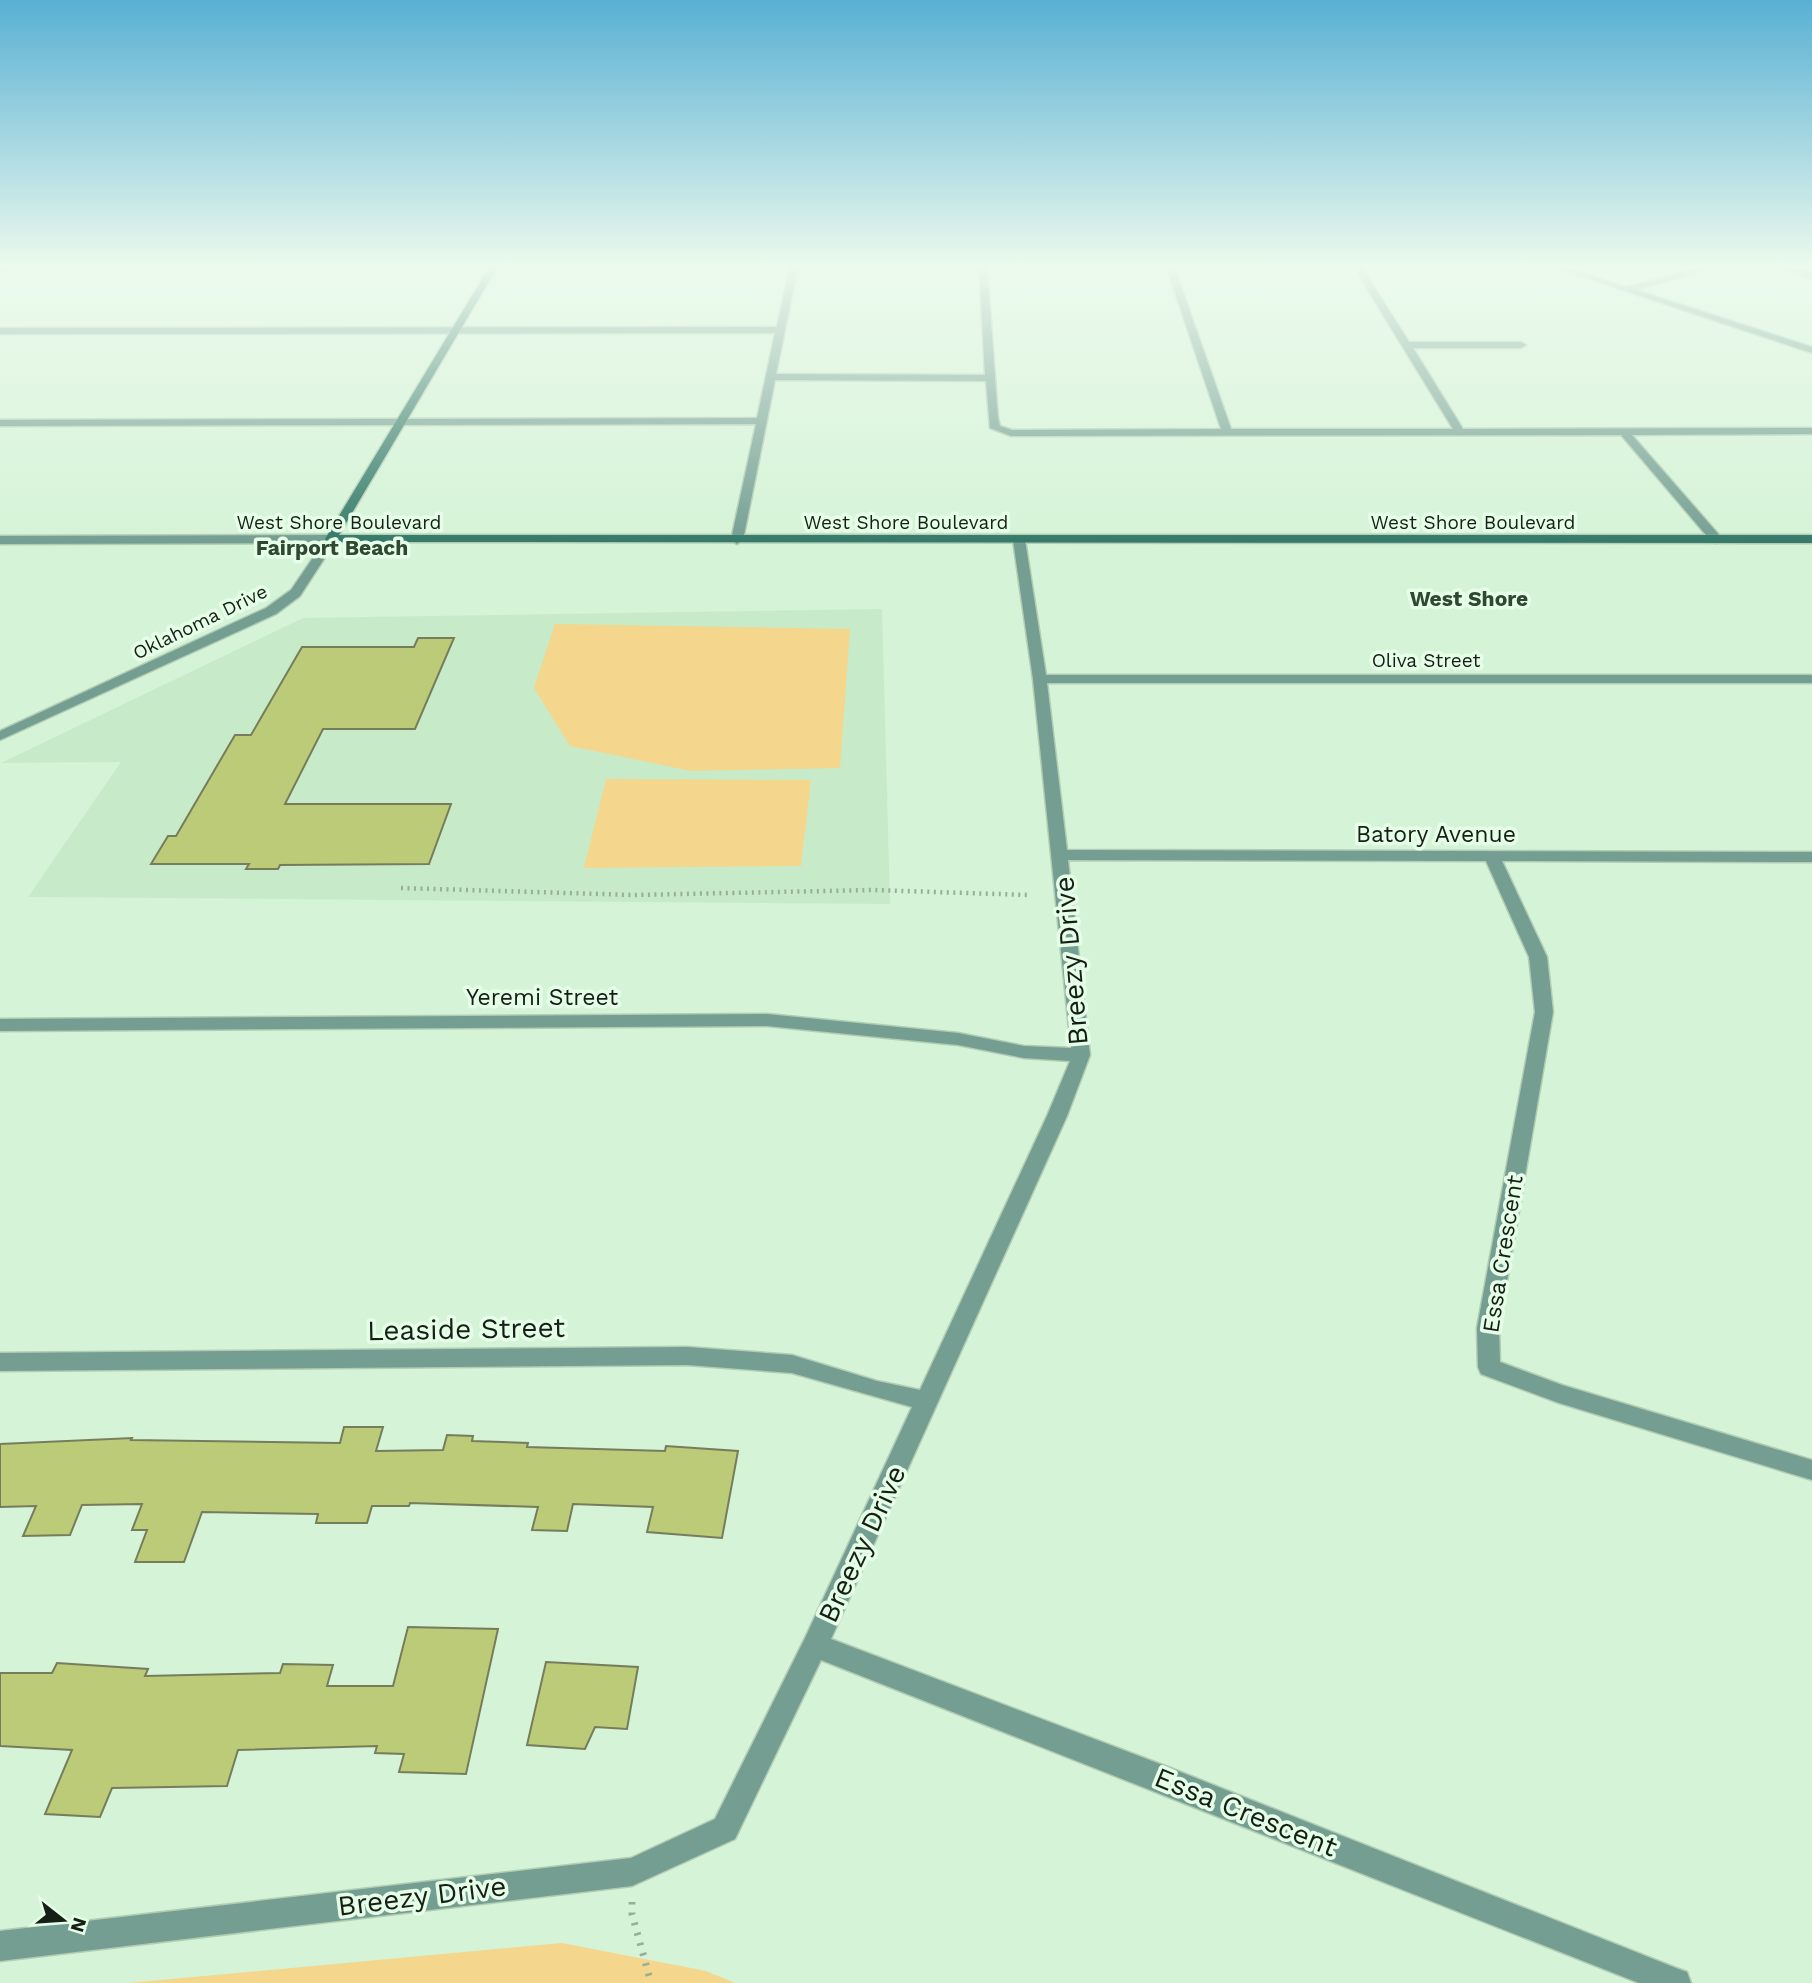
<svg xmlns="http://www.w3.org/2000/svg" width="1812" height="1983" font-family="'Work Sans',sans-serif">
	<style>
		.built { fill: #c7ebc9 }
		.green { fill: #f4d68c }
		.building { fill: #bccb77; stroke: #767d5c; stroke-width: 2 }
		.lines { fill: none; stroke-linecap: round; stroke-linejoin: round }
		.street-casing { stroke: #b2cdb4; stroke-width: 3 }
		.secondary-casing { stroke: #b2cdb4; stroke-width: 3 }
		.path-far1 { stroke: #97af99; stroke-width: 4.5; stroke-dasharray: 2 4.5; stroke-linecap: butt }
		.path { stroke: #97af99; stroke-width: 7; stroke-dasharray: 2.5 8; stroke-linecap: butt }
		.street { fill: #749e92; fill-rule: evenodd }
		.secondary { fill: #347969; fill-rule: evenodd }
		.labels { text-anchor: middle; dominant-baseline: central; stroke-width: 7; stroke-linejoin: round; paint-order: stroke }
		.far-street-label { font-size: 19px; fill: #141f15; stroke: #e6fee7 }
		.far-neighbourhood-label { font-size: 21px; font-weight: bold; fill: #304832; stroke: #e6fee7 }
		.street-label { font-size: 23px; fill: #141f15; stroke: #e6fee7 }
		.near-street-label { font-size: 28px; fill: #141f15; stroke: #e6fee7 }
	</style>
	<rect width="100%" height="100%" fill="#d5f3d7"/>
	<polygon class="built" points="882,609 890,904 28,897 121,762 1,763 303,618"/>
	<g class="green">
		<polygon points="555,624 850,629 840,768 691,771 570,746 534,688"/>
		<polygon points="606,779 811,780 801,866 584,868"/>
		<polygon points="562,1943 706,1971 735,1983 128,1983"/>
	</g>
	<g class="building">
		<polygon points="418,638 454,638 415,729 323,729 285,804 451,804 429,864 280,865 278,869 246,869 249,864 151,864 168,836 176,836 235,735 251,735 302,647 414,647"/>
		<polygon points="344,1427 383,1427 376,1451 443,1450 447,1435 473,1436 472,1441 528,1443 527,1447 665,1451 666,1446 738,1451 722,1538 647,1532 653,1507 573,1504 567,1531 532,1530 538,1507 410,1503 409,1506 372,1506 367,1523 316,1523 318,1514 202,1512 184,1562 135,1562 147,1530 132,1530 142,1504 82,1505 70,1535 23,1536 36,1506 0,1507 0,1444 132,1438 131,1440 340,1443"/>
		<polygon points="408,1627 498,1629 466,1774 399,1772 404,1754 375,1753 377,1746 238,1750 227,1786 112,1788 100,1817 45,1814 72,1750 0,1746 0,1673 52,1673 57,1663 148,1669 145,1676 280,1673 283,1664 333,1665 327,1686 393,1686"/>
		<polygon points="546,1662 638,1667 627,1729 595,1727 585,1749 527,1745"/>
	</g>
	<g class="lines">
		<defs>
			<g id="street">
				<polygon points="0,266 30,266 0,272"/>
				<polygon points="790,266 798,266 776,374 985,375 979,266 987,266 998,418 1000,426 1012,430 1221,429 1166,266 1174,266 1231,429 1453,429 1353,266 1361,266 1409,342 1521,342 1526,345 1521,348 1413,348 1463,429 1812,428 1812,434 1632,435 1720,536 1722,539 1716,543 1712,542 1621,435 1011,436 990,428 986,381 775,380 743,540 737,544 731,540 756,424 0,426 0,420 757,418 775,333 0,334 0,328 777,327"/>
				<polygon points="1550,266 1562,266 1626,287 1707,266 1720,266 1636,290 1812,347 1812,353"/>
				<polygon points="1774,266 1786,266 1812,273 1812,279"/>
				<polygon points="331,535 337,539 300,596 276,614 0,740 0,731 266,608 291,590 323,543 0,544 0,536"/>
				<polygon points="1019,536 1025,540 1046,675 1812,675 1812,683 1047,683 1067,850 1812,852 1812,862 1502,861 1547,957 1553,1012 1499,1328 1500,1362 1562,1385 1812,1460 1812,1480 1559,1403 1481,1374 1478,1367 1477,1328 1535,1012 1529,957 1486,861 1068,860 1090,1055 1067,1116 831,1639 1168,1767 1676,1968 1687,1972 1691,1983 1639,1983 821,1660 735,1839 632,1886 0,1961 0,1931 631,1858 715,1819 806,1636 912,1407 792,1373 687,1365 0,1371 0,1353 687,1347 792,1355 877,1381 920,1390 1047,1116 1070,1061 1024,1058 958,1045 767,1026 0,1031 0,1019 767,1014 958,1033 1024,1046 1071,1048 1033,679 1013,540"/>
			</g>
			<polygon id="secondary" points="490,266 498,266 339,535 1812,535 1812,543 327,542 325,539"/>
		</defs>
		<use href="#street" class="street-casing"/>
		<use href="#secondary" class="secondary-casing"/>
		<polyline class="path-far1" points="401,888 634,895 873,890 1029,895"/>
		<polyline class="path" points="632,1902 632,1914 651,1983"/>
		<use href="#street" class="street"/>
		<use href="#secondary" class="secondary"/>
	</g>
	<linearGradient id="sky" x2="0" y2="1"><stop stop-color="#58b0d4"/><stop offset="0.49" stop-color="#ecfaed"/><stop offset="1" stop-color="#ecfaed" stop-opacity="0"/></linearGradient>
	<rect width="1812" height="543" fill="url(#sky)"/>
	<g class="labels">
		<g class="far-street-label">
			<text x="339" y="522">West Shore Boulevard</text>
			<text x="906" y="522">West Shore Boulevard</text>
			<text x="1473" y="522">West Shore Boulevard</text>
			<text transform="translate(200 622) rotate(-26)">Oklahoma Drive</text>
			<text x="1426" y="660">Oliva Street</text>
		</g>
		<g class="far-neighbourhood-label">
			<text x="332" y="547">Fairport Beach</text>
			<text x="1469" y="598">West Shore</text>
		</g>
		<g class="street-label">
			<text x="1436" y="834">Batory Avenue</text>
			<text x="542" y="997">Yeremi Street</text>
			<text transform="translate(1503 1254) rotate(-81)">Essa Crescent</text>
		</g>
		<g class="near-street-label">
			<text transform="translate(1071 961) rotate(-95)">Breezy Drive</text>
			<text transform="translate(466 1329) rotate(-1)">Leaside Street</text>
			<text transform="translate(862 1544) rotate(-65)">Breezy Drive</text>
			<text transform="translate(1246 1812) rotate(22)">Essa Crescent</text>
			<text transform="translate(422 1896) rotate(-7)">Breezy Drive</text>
		</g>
	</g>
	<g transform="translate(63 1920) rotate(107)" stroke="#e6fee7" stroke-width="5" paint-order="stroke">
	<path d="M0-5L12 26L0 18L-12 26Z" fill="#141f15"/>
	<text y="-10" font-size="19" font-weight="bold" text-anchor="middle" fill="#141f15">N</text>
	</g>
</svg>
